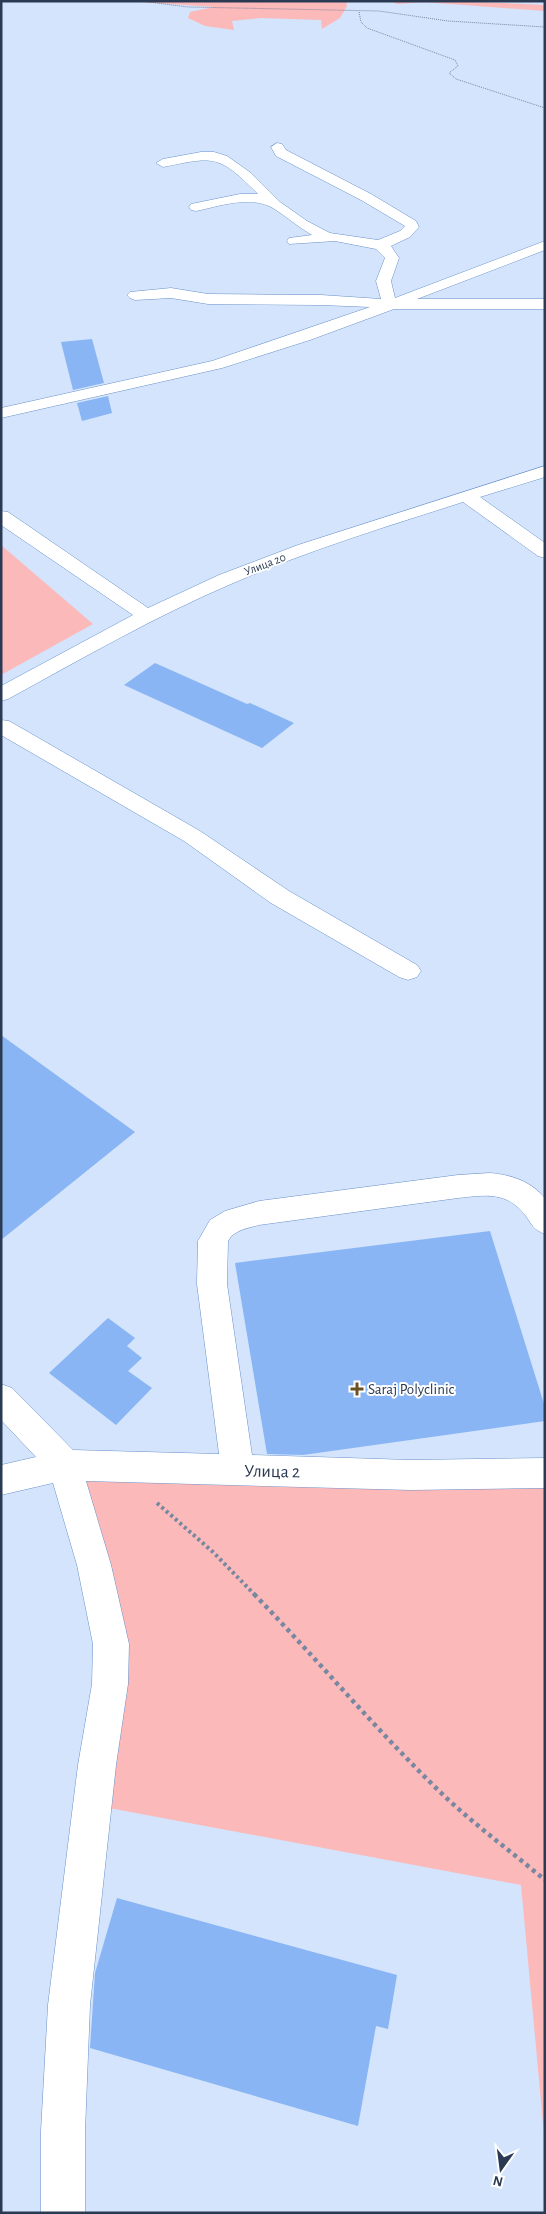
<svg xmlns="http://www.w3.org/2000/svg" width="546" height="2214" font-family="'Alegreya Sans',sans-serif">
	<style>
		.green { fill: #fcb9ba }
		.building { fill: #8ab5f4 }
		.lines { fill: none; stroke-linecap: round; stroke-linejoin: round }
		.minor-casing { stroke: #6991ca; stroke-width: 1 }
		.path-far2 { stroke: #7788a0; stroke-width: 1; stroke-dasharray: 1 1; stroke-linecap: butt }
		.path-far1 { stroke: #7788a0; stroke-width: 4; stroke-dasharray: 3 3; stroke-linecap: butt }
		.path { stroke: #7788a0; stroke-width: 4.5; stroke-dasharray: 4 4; stroke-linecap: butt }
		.minor { fill: #fff; fill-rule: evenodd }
		.poi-dot { fill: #6c5123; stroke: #fff; stroke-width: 2 }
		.labels { text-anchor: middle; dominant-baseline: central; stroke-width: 4; stroke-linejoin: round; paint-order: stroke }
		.far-street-label { font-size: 12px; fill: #2a3a53; stroke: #fff }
		.poi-label { font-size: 15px; fill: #2a3a53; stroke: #fff; text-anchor: start }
		.near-street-label { font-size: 18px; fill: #2a3a53; stroke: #fff }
	</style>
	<rect width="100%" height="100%" fill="#d3e4fc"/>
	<g class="green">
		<polygon points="127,1 346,1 347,6 340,18 322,29 321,20 261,18 232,21 234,30 205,26 188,18 190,12 214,7"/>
		<path d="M392,1C443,1 494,2 545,5V11L423,2L397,4Z"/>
		<polygon points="1,545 93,624 1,675"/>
		<polygon points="65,1465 545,1473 545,2145 521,1885 93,1805 110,1684"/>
	</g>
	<g class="building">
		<polygon points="92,339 104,383 73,390 61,342"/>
		<polygon points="108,396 112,413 82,421 77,403"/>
		<polygon points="155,663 247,704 250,703 294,723 262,748 124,685"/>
		<polygon points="1,1035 135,1132 1,1240"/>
		<polygon points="490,1231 545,1407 545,1421 303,1455 267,1454 235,1263"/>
		<polygon points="108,1318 135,1338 127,1346 142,1358 128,1371 152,1388 116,1425 49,1373"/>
		<polygon points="117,1898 397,1975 388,2029 376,2026 358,2126 90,2048 95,1973"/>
	</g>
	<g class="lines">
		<defs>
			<g id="minor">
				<path d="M277,143L282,144L286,150L371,194L416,221L419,227L410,237L391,246L399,258L391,281L395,298L545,241V250L417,299H545V309H394L310,340L222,368L1,418V408L212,361L370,307L321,305L208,304L171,298L135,300L130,298L127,295L130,292L171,288L208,294L321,295L381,299L376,281L385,258L376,249L335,241L289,244L287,241L289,238L312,235C298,227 286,216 273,208C250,195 220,206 196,211L191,210L189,207L191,204L196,203L240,194H258C219,155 216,156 163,167L156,163L163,159L201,152H214L227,156L251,173L280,202L307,221L330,233L378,240L400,231L405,226L361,200L276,156L271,147Z"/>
				<path d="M545,466V477L480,497L545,543V558L538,556L463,502C385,527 306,551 231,584C154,617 81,659 8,699L1,701V686L133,615L1,525V511L8,512L148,608L219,575L298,545Z"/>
				<polygon points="1,720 9,721 200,831 289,891 417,965 421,971 417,977 408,980 399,977 271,903 184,841 1,735"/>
				<path d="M490,1173C512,1175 530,1181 545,1198V1234C534,1230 532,1225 526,1216C507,1191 486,1195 458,1198L259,1225C248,1228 234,1230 228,1241L227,1284L252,1455L411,1460L545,1458V1488L411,1490L86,1481L111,1565L129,1644L128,1684L116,1765L90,2005L85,2131V2213H41V2131L48,2005L78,1765L92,1684L93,1644L77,1565L53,1483L1,1495V1465L36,1457L1,1420V1384L12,1388L73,1450L219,1454L197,1284L198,1241L210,1220L225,1211L259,1201L458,1175Z"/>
			</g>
		</defs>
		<use href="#minor" class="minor-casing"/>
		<g class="path-far2">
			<polyline points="141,1 188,7 379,11 448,21 545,27"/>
			<polyline points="359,12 361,22 367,28 455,60 458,66 449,73 456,79 545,108"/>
		</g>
		<polyline class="path-far1" points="157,1503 213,1552 255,1595"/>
		<path class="path" d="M254,1594C315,1657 372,1725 434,1786C468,1820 508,1849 545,1880"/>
		<use href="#minor" class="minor"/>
	</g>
	<path class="poi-dot" d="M354.5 1381.5h5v5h5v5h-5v5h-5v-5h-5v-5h5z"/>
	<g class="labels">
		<g class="far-street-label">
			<text transform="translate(265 564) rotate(-21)">Улица 20</text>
		</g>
		<g class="poi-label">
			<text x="368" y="1389">Saraj Polyclinic</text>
		</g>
		<g class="near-street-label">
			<text transform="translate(272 1472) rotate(1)">Улица 2</text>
		</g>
	</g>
	<rect width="546" height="2214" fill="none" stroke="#2a3a53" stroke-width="5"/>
	<g transform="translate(501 2169) rotate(194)" stroke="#ffffff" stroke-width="4" paint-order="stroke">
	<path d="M0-4L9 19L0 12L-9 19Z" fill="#2a3a53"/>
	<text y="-8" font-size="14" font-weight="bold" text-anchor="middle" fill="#2a3a53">N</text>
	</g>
</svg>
